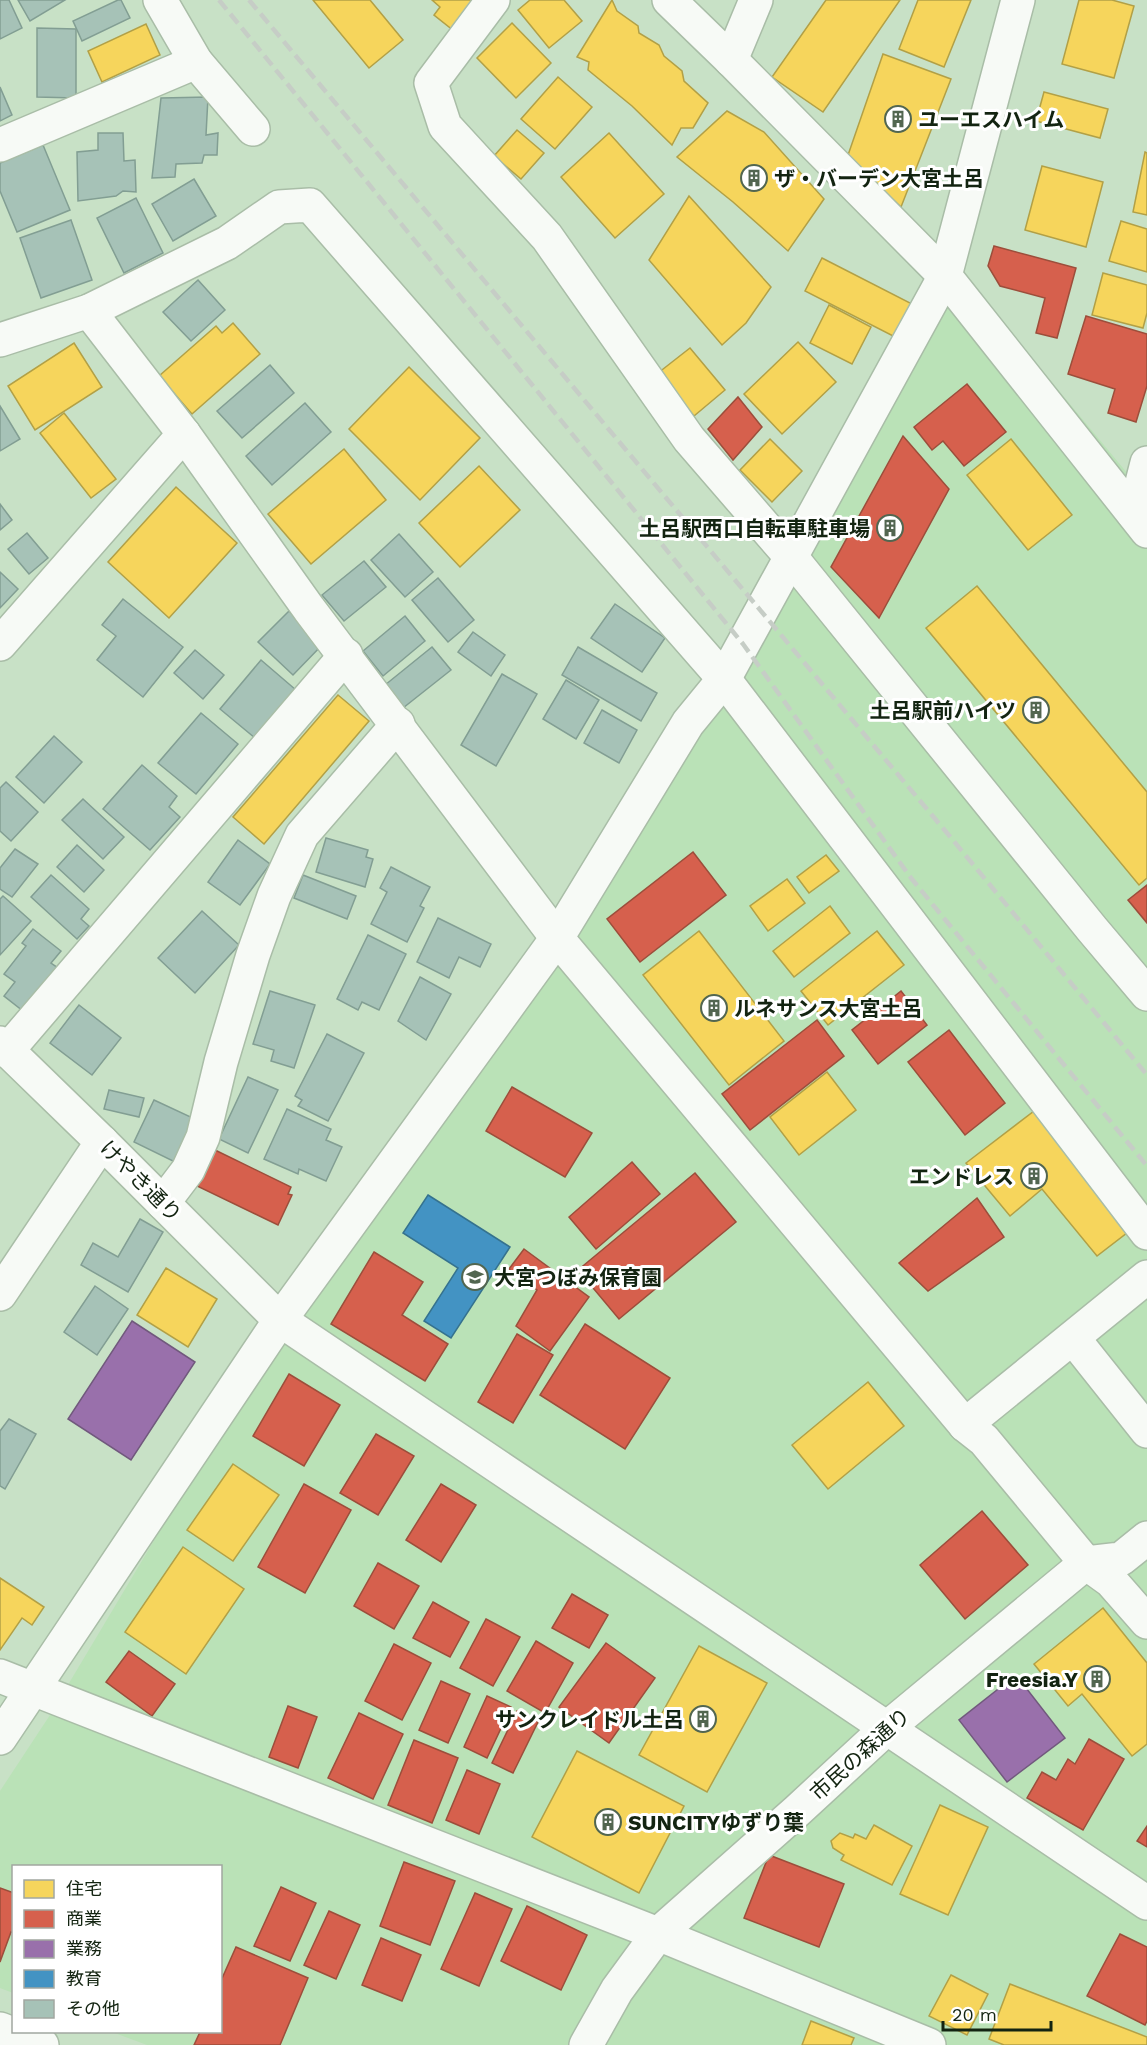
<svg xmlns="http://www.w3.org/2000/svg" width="1147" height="2045" font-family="'Work Sans','Noto Sans JP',sans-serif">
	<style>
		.built { fill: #bae2b7 }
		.homes { fill: #f6d55c; stroke: #b2a046; stroke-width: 1.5 }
		.shops { fill: #d6604d; stroke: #9c4e3b; stroke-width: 1.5 }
		.offices { fill: #9970ab; stroke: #71597d; stroke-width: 1.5 }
		.schools { fill: #4393c3; stroke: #35728e; stroke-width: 1.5 }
		.building { fill: #a6c2b7; stroke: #829e93; stroke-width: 1.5 }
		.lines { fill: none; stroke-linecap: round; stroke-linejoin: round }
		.minor-casing { stroke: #a9bda7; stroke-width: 36 }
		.major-casing { stroke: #a9bda7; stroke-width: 36 }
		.minor { stroke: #f7faf6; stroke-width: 33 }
		.major { stroke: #f7faf6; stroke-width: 33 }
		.rail { stroke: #c6cdc6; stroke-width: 4.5; stroke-dasharray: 12 6; stroke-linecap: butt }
		.labels { text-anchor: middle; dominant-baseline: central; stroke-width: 6; stroke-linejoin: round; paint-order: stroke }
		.poi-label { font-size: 21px; font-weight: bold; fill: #132411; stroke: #fff; text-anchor: start }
		.street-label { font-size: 21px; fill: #132411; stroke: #fff }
	</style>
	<rect width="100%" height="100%" fill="#c8e1c6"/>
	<polygon class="built" points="958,269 1147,497 1147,2045 147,2045 112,2032 220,2032 220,1866 14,1866 13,1993 0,1988 0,1791 50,1715 279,1331 558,947"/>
	<g class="homes">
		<polygon points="313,0 370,0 403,40 369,68"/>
		<polygon points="432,0 478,0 454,31 434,15 440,7"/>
		<polygon points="530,0 564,0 582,21 549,48 518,10"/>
		<polygon points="612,0 617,11 638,26 639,33 659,45 664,56 682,71 684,81 708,103 693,128 681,128 672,145 632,106 588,70 589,62 577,57"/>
		<polygon points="826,0 900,0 823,112 772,77"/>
		<polygon points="918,0 971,0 944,67 899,49"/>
		<polygon points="1079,0 1112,0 1134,6 1114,78 1062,64"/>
		<polygon points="512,23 551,63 516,98 477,58"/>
		<polygon points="146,24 160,55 102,82 88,51"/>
		<polygon points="883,54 951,79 901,207 847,158"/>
		<polygon points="558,77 592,107 555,149 521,119"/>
		<polygon points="1044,92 1108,109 1100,138 1036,121"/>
		<polygon points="727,111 764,132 824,199 788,251 733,202 677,157"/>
		<polygon points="517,130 544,153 521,179 494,156"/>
		<polygon points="609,133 664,194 615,238 561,177"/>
		<polygon points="1145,152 1147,153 1147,215 1133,212"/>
		<polygon points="1042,166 1103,182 1086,247 1025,230"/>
		<polygon points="689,196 771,287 746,323 722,345 649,260"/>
		<polygon points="1121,221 1147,229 1147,272 1109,261"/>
		<polygon points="822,258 914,305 897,338 805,291"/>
		<polygon points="1103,273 1147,285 1147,313 1143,328 1092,315"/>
		<polygon points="829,305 871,327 852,364 810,343"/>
		<polygon points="233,323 260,354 192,414 159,376 216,326 222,333"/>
		<polygon points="798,342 836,382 782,434 744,394"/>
		<polygon points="74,343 102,387 35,430 8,386"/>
		<polygon points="690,348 725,390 694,416 658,373"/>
		<polygon points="409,367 480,438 420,500 349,429"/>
		<polygon points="64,413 116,479 91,498 40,433"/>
		<polygon points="770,439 802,471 772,502 740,470"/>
		<polygon points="1011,439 1072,515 1028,550 967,475"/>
		<polygon points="344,449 386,500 311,564 268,514"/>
		<polygon points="479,466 520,510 460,567 419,523"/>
		<polygon points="176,487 237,543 169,618 108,562"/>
		<polygon points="977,586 1147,792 1147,878 1139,885 926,628"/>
		<polygon points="338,695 369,721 264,844 233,817"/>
		<polygon points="826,855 839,871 809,893 797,877"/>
		<polygon points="787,879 805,903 768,931 750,906"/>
		<polygon points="830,906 850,933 794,977 773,951"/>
		<polygon points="699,931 784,1041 729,1085 643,975"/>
		<polygon points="877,931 904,965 828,1025 801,991"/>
		<polygon points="827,1072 856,1110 799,1155 770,1117"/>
		<polygon points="1038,1108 1132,1229 1097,1256 1042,1189 1010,1216 966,1163"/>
		<polygon points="166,1268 217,1299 188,1347 137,1315"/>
		<polygon points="868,1382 904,1426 828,1489 792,1445"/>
		<polygon points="233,1464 279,1495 233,1561 187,1530"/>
		<polygon points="183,1547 244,1589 186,1674 125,1632"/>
		<polygon points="0,1578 44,1607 32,1625 22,1618 0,1650"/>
		<polygon points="1103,1608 1147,1663 1147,1744 1132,1756 1082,1694 1068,1706 1034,1664"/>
		<polygon points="699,1646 767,1683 707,1792 639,1755"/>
		<polygon points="577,1751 684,1806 639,1893 532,1837"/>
		<polygon points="940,1805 988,1827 948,1915 900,1894"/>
		<polygon points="874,1825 912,1846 892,1885 841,1860 844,1855 833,1848 831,1841 840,1833 853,1838 855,1834 866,1839"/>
		<polygon points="951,1975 988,1994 967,2035 929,2016"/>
		<polygon points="1010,1984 1147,2037 1147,2045 1004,2045 989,2039"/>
		<polygon points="811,2021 854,2038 851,2045 802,2045"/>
	</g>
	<g class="shops">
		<polygon points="994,246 1076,268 1057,338 1036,333 1045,298 1000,286 988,266"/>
		<polygon points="1086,316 1147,334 1147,386 1136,422 1108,413 1115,389 1068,374"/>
		<polygon points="967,384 1006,432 964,466 943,441 932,450 914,427"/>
		<polygon points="738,397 762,427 733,460 708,429"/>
		<polygon points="903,436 949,489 879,618 831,567"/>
		<polygon points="693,852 726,895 640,962 607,919"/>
		<polygon points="1147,885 1147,923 1128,900"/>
		<polygon points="901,991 927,1025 878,1064 852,1030"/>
		<polygon points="817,1020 844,1056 750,1130 722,1094"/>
		<polygon points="949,1030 1005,1103 965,1135 908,1062"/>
		<polygon points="512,1087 592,1133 565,1177 486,1131"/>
		<polygon points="215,1150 291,1187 288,1194 292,1195 278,1225 197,1186"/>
		<polygon points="632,1162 660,1194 596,1249 569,1217"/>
		<polygon points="695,1173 736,1222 619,1319 578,1270"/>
		<polygon points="977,1198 1004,1237 928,1291 899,1263"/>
		<polygon points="524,1249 589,1297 550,1351 516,1326 537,1290 509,1269"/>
		<polygon points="374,1252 423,1282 402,1315 448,1344 425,1381 331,1324"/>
		<polygon points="585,1324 670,1378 625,1449 540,1395"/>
		<polygon points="517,1334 553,1355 513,1423 478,1402"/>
		<polygon points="289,1374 340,1405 304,1466 253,1436"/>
		<polygon points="376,1434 414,1456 378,1515 340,1493"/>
		<polygon points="304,1484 351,1510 305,1593 258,1567"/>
		<polygon points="441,1484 476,1505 441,1562 406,1540"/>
		<polygon points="982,1511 1028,1565 965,1619 920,1565"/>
		<polygon points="378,1563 419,1586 394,1629 354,1606"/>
		<polygon points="572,1594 608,1615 589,1648 552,1628"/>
		<polygon points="433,1602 469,1622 450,1657 413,1638"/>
		<polygon points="486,1619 520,1637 493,1686 460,1668"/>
		<polygon points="536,1641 573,1663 545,1713 507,1691"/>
		<polygon points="606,1643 655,1678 609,1743 559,1707"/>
		<polygon points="394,1644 431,1663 402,1720 365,1701"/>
		<polygon points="129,1651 175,1684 152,1716 106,1682"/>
		<polygon points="441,1681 470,1694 448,1743 419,1730"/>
		<polygon points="487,1696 511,1707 487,1758 464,1747"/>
		<polygon points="288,1706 317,1717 298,1768 269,1757"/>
		<polygon points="517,1711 538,1722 513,1773 492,1763"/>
		<polygon points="359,1713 403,1734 373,1799 328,1778"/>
		<polygon points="1089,1739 1124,1759 1083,1830 1027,1798 1042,1772 1056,1780 1068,1759 1075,1764"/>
		<polygon points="414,1740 458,1758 432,1823 388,1805"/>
		<polygon points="467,1770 500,1784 479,1834 446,1820"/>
		<polygon points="1147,1826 1147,1847 1137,1841"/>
		<polygon points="769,1855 844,1884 819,1947 744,1918"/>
		<polygon points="404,1862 455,1881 430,1945 380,1926"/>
		<polygon points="281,1887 316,1903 290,1961 254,1946"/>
		<polygon points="0,1888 14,1893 14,1933 11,1932 0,1962"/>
		<polygon points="475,1893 512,1909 479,1986 441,1969"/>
		<polygon points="527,1906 587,1935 561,1990 501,1961"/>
		<polygon points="329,1911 360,1925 336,1979 304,1965"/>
		<polygon points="1120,1934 1147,1947 1147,2021 1145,2025 1087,1996"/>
		<polygon points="381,1938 421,1955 402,2001 362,1985"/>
		<polygon points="236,1947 308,1978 280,2045 194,2045 200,2032 220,2032 220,1983"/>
	</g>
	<g class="offices">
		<polygon points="132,1321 195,1362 131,1460 68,1419"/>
		<polygon points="1016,1675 1065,1738 1007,1782 959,1720"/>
	</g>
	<polygon class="schools" points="428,1195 510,1247 451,1338 424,1321 458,1268 403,1233"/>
	<g class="building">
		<polygon points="0,0 9,0 22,28 0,39"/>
		<polygon points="18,0 65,0 30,21"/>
		<polygon points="118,0 121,0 130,18 82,41 73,21"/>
		<polygon points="37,28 76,29 76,98 37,97"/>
		<polygon points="0,87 12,115 0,121"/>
		<polygon points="208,97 206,135 218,133 217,155 204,155 202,163 176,164 175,177 152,178 161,98"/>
		<polygon points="98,133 123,133 124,161 135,160 136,192 123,191 116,196 78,201 77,152 98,150"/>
		<polygon points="43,145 70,210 17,232 0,191 0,163"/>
		<polygon points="194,179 216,216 173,241 152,204"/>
		<polygon points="136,198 163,253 124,273 97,218"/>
		<polygon points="71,220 92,280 41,298 20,238"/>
		<polygon points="198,280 225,310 191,341 163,312"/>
		<polygon points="270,365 294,393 242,438 217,411"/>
		<polygon points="305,403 331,432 272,485 246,456"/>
		<polygon points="0,406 20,439 0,451"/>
		<polygon points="0,504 12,520 0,530"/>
		<polygon points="27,533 48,558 29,574 8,549"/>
		<polygon points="399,534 433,572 405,597 371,560"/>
		<polygon points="364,561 386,587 344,621 322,595"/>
		<polygon points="0,572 18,589 0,608"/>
		<polygon points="438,578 474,620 448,642 412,600"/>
		<polygon points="123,599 183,647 143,697 97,660 116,636 102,625"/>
		<polygon points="615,604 665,638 642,672 591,638"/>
		<polygon points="289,611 323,644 293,675 258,642"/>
		<polygon points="405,616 425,641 383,676 363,651"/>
		<polygon points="473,632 505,655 491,676 458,652"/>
		<polygon points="432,647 451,670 403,708 385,685"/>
		<polygon points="578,647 657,693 641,721 562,675"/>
		<polygon points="195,650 224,675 203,699 174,673"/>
		<polygon points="261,660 296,690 255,738 220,709"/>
		<polygon points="502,674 537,694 496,766 461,745"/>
		<polygon points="566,680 599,700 576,739 543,719"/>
		<polygon points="602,710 637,730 619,763 584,743"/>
		<polygon points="201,713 238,744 196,794 158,763"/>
		<polygon points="54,736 82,762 44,803 16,777"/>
		<polygon points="142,765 177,796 169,807 180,817 150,850 103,809"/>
		<polygon points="6,782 38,812 11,841 0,831 0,788"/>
		<polygon points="83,799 124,837 103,859 62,820"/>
		<polygon points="326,838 368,850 366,857 373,859 365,887 316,872"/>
		<polygon points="238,840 270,864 240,905 208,882"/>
		<polygon points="77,845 104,870 84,892 57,867"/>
		<polygon points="15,849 38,864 12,897 0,889 0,868"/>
		<polygon points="391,867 430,887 420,906 424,908 407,942 371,924 387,892 380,888"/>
		<polygon points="51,875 89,909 81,919 89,926 77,939 31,897"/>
		<polygon points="303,875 356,896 347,919 294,898"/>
		<polygon points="3,896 31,921 0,955 0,899"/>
		<polygon points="202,911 239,945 195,993 158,958"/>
		<polygon points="438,918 491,944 480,967 459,957 449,978 417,962"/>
		<polygon points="33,929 61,951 51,963 58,968 23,1011 4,996 15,982 4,974 26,946 22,943"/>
		<polygon points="368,935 406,954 379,1010 362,1002 358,1010 337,999"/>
		<polygon points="420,977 451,994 426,1040 398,1021"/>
		<polygon points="270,991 315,1005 294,1068 271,1061 274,1050 253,1044"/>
		<polygon points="79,1005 121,1038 92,1075 50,1043"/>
		<polygon points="327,1034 364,1053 328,1121 298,1106 302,1100 295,1096"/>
		<polygon points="248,1077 278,1090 248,1153 219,1139"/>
		<polygon points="109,1090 144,1098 139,1117 104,1109"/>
		<polygon points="154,1100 195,1119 175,1162 134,1142"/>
		<polygon points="287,1109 331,1129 326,1140 342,1147 326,1181 299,1169 298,1174 264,1159"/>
		<polygon points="140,1219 163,1232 128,1292 81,1265 93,1243 118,1257"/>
		<polygon points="95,1286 128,1309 97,1355 64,1332"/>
		<polygon points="9,1419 36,1434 5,1489 0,1486 0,1431"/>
	</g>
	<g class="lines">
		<defs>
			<g id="minor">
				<polyline points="160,0 196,62 253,129"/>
				<polyline points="493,0 431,83 445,126 547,237 689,439 791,557 1092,929 1147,994"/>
				<polyline points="669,0 731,60 945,276 1147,531"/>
				<polyline points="731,60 756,0"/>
				<polyline points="0,145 196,62"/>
				<polyline points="89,311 184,434 309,609 557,938 965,1425 984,1440 1086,1563 1111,1581 1147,1622"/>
				<polyline points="0,340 89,311 227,243 279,207 310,205 724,679 1147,1233"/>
				<polyline points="1134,514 1147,463"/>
				<polyline points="0,644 184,434"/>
				<polyline points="0,1043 102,1142 280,1320 1147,1903"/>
				<polyline points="7,1051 346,655"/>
				<polyline points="163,1203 188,1170 203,1137 221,1062 253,955 274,896 302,835 398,724"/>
				<polyline points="0,1294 102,1142"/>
				<polyline points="1073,1338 1147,1431"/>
				<polyline points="965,1425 1147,1277"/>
				<polyline points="1086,1563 1121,1559 1147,1538"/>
				<polyline points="0,1676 658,1934 929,2045"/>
				<polyline points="0,1738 280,1320 557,938 688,723 724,679 945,276 1018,0"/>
				<polyline points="586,2045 617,1990 658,1934 797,1811 887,1728 1086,1563"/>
			</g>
			<polyline id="major" points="0,2029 42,2045"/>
		</defs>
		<use href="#minor" class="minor-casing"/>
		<use href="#major" class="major-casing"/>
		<use href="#minor" class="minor"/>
		<use href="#major" class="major"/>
		<g class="rail">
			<polyline points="219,0 743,644 911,878 1147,1166"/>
			<polyline points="249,0 952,839 1147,1075"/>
		</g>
	</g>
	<defs>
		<symbol id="building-ring" viewBox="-11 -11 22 22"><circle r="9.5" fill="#fff" stroke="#526650" stroke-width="1.5"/><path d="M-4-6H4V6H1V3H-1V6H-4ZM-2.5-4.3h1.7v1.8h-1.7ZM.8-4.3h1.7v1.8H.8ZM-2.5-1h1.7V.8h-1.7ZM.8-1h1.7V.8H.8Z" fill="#526650"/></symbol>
		<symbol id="school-ring" viewBox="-11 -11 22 22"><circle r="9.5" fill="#fff" stroke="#526650" stroke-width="1.5"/><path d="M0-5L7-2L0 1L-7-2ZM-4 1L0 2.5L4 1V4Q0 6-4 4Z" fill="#526650"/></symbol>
	</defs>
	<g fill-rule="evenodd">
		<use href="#building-ring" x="883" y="104" width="30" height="30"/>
		<use href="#building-ring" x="739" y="163" width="30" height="30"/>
		<use href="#building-ring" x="875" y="513" width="30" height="30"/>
		<use href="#building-ring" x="1021" y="695" width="30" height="30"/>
		<use href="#building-ring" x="699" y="993" width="30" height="30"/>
		<use href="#building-ring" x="1019" y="1161" width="30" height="30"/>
		<use href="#school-ring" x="460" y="1262" width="30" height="30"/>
		<use href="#building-ring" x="1082" y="1664" width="30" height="30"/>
		<use href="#building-ring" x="688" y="1704" width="30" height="30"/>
		<use href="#building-ring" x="593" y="1807" width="30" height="30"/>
	</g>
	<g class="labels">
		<g class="poi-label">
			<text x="918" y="119">ユーエスハイム</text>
			<text x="774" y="178">ザ・バーデン大宮土呂</text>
			<text x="870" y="528" text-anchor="end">土呂駅西口自転車駐車場</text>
			<text x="1016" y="710" text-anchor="end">土呂駅前ハイツ</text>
			<text x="734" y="1008">ルネサンス大宮土呂</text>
			<text x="1014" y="1176" text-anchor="end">エンドレス</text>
			<text x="494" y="1277">大宮つぼみ保育園</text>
			<text x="1078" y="1679" text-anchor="end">Freesia.Y</text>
			<text x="684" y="1719" text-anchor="end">サンクレイドル土呂</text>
			<text x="628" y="1822">SUNCITYゆずり葉</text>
		</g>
		<g class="street-label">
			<text transform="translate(141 1181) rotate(45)">けやき通り</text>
			<text transform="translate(860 1754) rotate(-42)">市民の森通り</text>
		</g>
	</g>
	<rect x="12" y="1865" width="210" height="168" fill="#ffffff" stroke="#a1a7a0" stroke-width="1.5"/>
	<rect x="24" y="1880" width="30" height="18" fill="#f6d55c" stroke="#a1a7a0" stroke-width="1.5"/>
	<text x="66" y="1895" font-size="18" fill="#132411">住宅</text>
	<rect x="24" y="1910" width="30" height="18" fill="#d6604d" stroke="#a1a7a0" stroke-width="1.5"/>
	<text x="66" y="1925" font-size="18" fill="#132411">商業</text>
	<rect x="24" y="1940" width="30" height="18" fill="#9970ab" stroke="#a1a7a0" stroke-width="1.5"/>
	<text x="66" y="1955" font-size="18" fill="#132411">業務</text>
	<rect x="24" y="1970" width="30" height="18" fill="#4393c3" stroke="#a1a7a0" stroke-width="1.5"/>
	<text x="66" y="1985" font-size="18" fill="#132411">教育</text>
	<rect x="24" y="2000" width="30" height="18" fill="#a6c2b7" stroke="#a1a7a0" stroke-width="1.5"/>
	<text x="66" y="2015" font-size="18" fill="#132411">その他</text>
	<path d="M943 2021v9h108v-9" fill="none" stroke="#132411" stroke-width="3"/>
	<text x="952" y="2021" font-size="18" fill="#132411" stroke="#ffffff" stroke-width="4.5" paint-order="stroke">20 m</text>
</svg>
